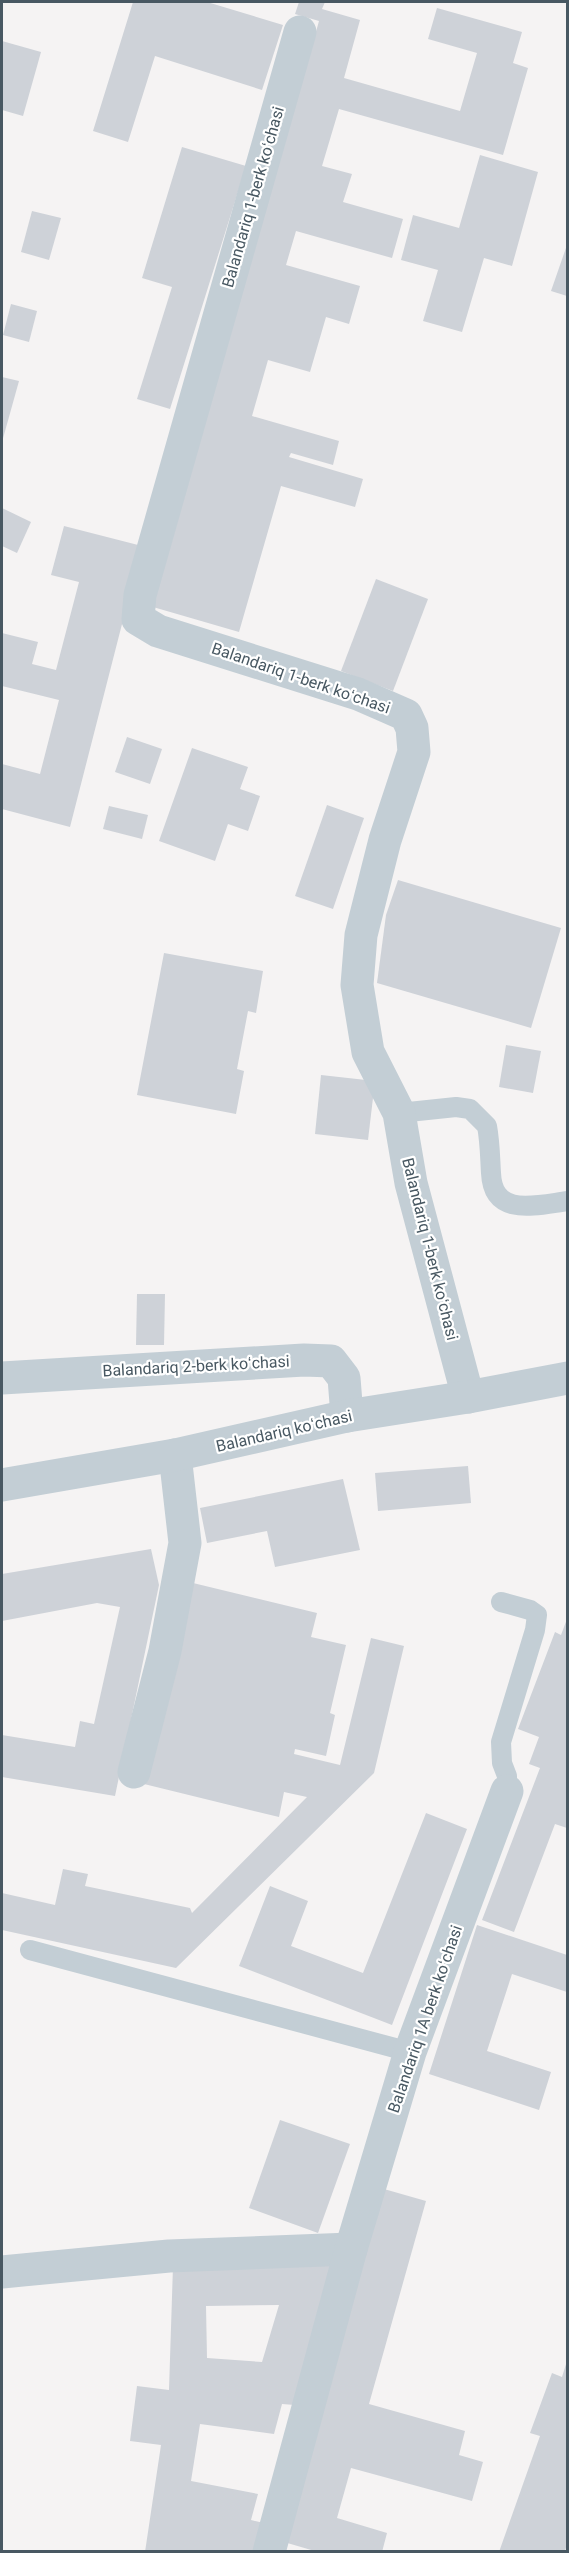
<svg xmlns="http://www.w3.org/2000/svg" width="569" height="2553" font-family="Roboto,sans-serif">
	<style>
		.building { fill: #ced2d8; fill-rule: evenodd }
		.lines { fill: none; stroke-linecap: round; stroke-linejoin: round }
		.service { stroke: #c3ced5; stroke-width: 20 }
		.minor { stroke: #c3ced5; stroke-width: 33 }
		.tertiary { stroke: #c3ced5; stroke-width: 33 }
		.labels { text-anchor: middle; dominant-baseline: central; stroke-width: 4.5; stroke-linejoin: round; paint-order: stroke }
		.street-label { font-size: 16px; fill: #485862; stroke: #fff }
	</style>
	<rect width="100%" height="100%" fill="#f5f3f3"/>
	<g class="building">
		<polygon points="133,2 207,2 283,25 262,90 155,56 128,142 93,131"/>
		<polygon points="299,2 325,2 322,9 360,20 344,78 460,111 477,53 428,39 437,8 522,32 513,63 528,68 503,155 339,109 322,166 352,174 343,202 403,219 392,258 296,231 286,265 360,286 349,324 326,317 310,372 268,360 252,416 339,441 333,465 291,453 289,457 363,479 355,507 281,486 239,632 153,607 319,21 295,14"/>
		<polygon points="2,41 41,52 23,116 2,110"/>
		<polygon points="182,147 246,166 170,409 137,399 172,287 142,278"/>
		<polygon points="480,155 538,172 512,266 484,258 462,332 423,321 438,270 401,260 413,215 459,228"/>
		<polygon points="32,211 61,218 49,260 21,252"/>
		<polygon points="567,245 567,296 551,291"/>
		<polygon points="11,304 37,311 29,342 3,335"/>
		<polygon points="2,377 19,381 2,442"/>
		<polygon points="2,508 31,522 17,553 2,546"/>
		<polygon points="64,526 142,546 70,827 2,809 2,764 40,774 59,700 2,686 2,633 38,642 32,664 56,670 79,582 51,575"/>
		<polygon points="376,579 428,599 393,691 341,671"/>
		<polygon points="127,737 162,749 150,784 115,772"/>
		<polygon points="192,748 248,767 240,789 260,796 248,831 228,824 215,861 159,841"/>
		<polygon points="327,805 364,818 333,909 295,896"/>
		<polygon points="109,806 148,815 142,839 103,829"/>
		<polygon points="398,880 561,928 531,1028 377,983 386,915"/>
		<polygon points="164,953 263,971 256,1013 248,1011 237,1069 244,1071 236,1114 137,1095"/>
		<polygon points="506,1045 541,1051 533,1093 499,1087"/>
		<polygon points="321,1075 375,1081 368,1140 315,1134"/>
		<polygon points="137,1294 165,1294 164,1345 136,1345"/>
		<polygon points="468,1466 471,1503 378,1511 375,1473"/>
		<polygon points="343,1479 360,1550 275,1567 267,1531 207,1543 200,1508"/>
		<polygon points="151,1549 159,1585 115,1796 2,1777 2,1735 75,1747 80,1721 94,1724 120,1607 97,1603 2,1621 2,1574"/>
		<polygon points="193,1583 317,1613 311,1637 346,1645 330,1713 335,1715 326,1756 295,1749 294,1754 340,1765 371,1638 404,1646 374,1773 176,1968 2,1930 2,1893 55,1905 63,1869 88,1874 85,1886 190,1908 192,1913 307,1797 284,1792 279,1817 144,1784"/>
		<polygon points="567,1619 567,1828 555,1824 514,1932 482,1920 540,1768 529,1764 539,1737 518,1729 555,1632 561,1635"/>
		<polygon points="426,1813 467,1829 392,2025 239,1966 270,1886 308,1901 291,1946 363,1973"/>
		<polygon points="477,1925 567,1955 567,1992 512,1974 487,2051 551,2072 539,2110 429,2074"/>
		<polygon points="280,2120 350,2144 318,2233 249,2208"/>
		<polygon points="384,2189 426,2201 369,2404 465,2431 459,2455 483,2462 472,2501 351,2468 337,2518 387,2533 382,2552 318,2552 284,2542"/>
		<path d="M332,2263L295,2405L282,2404L274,2434L200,2424L191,2481L258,2494L251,2520L264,2523L257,2552H145L161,2445L130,2441L137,2386L169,2390L173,2266ZM279,2305L262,2362L207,2358L206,2306Z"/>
		<polygon points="567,2361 567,2543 565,2552 499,2552 540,2436 530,2433 552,2373 562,2377"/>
	</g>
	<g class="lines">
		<g class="service">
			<path d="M399,1113L456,1107L470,1109L487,1126C490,1142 490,1157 491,1173C493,1218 536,1205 568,1201"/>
			<polyline points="501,1602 530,1610 537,1615 535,1630 501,1742 502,1763 507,1776 507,1791"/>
			<polyline points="30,1950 410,2052"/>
		</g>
		<g class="minor">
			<polyline points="300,32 140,595 138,619 158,631 358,694 406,715 412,728 414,752 385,840 361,935 357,985 368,1052 399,1113 411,1183 468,1397"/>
			<polyline points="2,1378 304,1360 331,1361 344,1378 347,1416"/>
			<polyline points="134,1772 165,1651 185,1543 175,1455"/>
			<polyline points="2,2272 169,2256 351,2249"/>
			<polyline points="269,2552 351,2249 410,2052 507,1791"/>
		</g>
		<polyline class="tertiary" points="2,1485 175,1455 347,1416 468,1397 568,1378"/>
	</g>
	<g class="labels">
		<g class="street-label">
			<text transform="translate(253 197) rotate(-74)">Balandariq 1-berk koʻchasi</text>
			<text transform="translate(301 678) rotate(19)">Balandariq 1-berk koʻchasi</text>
			<text transform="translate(430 1249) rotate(76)">Balandariq 1-berk koʻchasi</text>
			<text transform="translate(196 1366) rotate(-3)">Balandariq 2-berk koʻchasi</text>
			<text transform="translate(284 1431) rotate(-13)">Balandariq koʻchasi</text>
			<text transform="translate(425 2019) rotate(-71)">Balandariq 1A berk koʻchasi</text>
		</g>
	</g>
	<rect width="569" height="2553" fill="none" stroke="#485862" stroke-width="6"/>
</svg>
